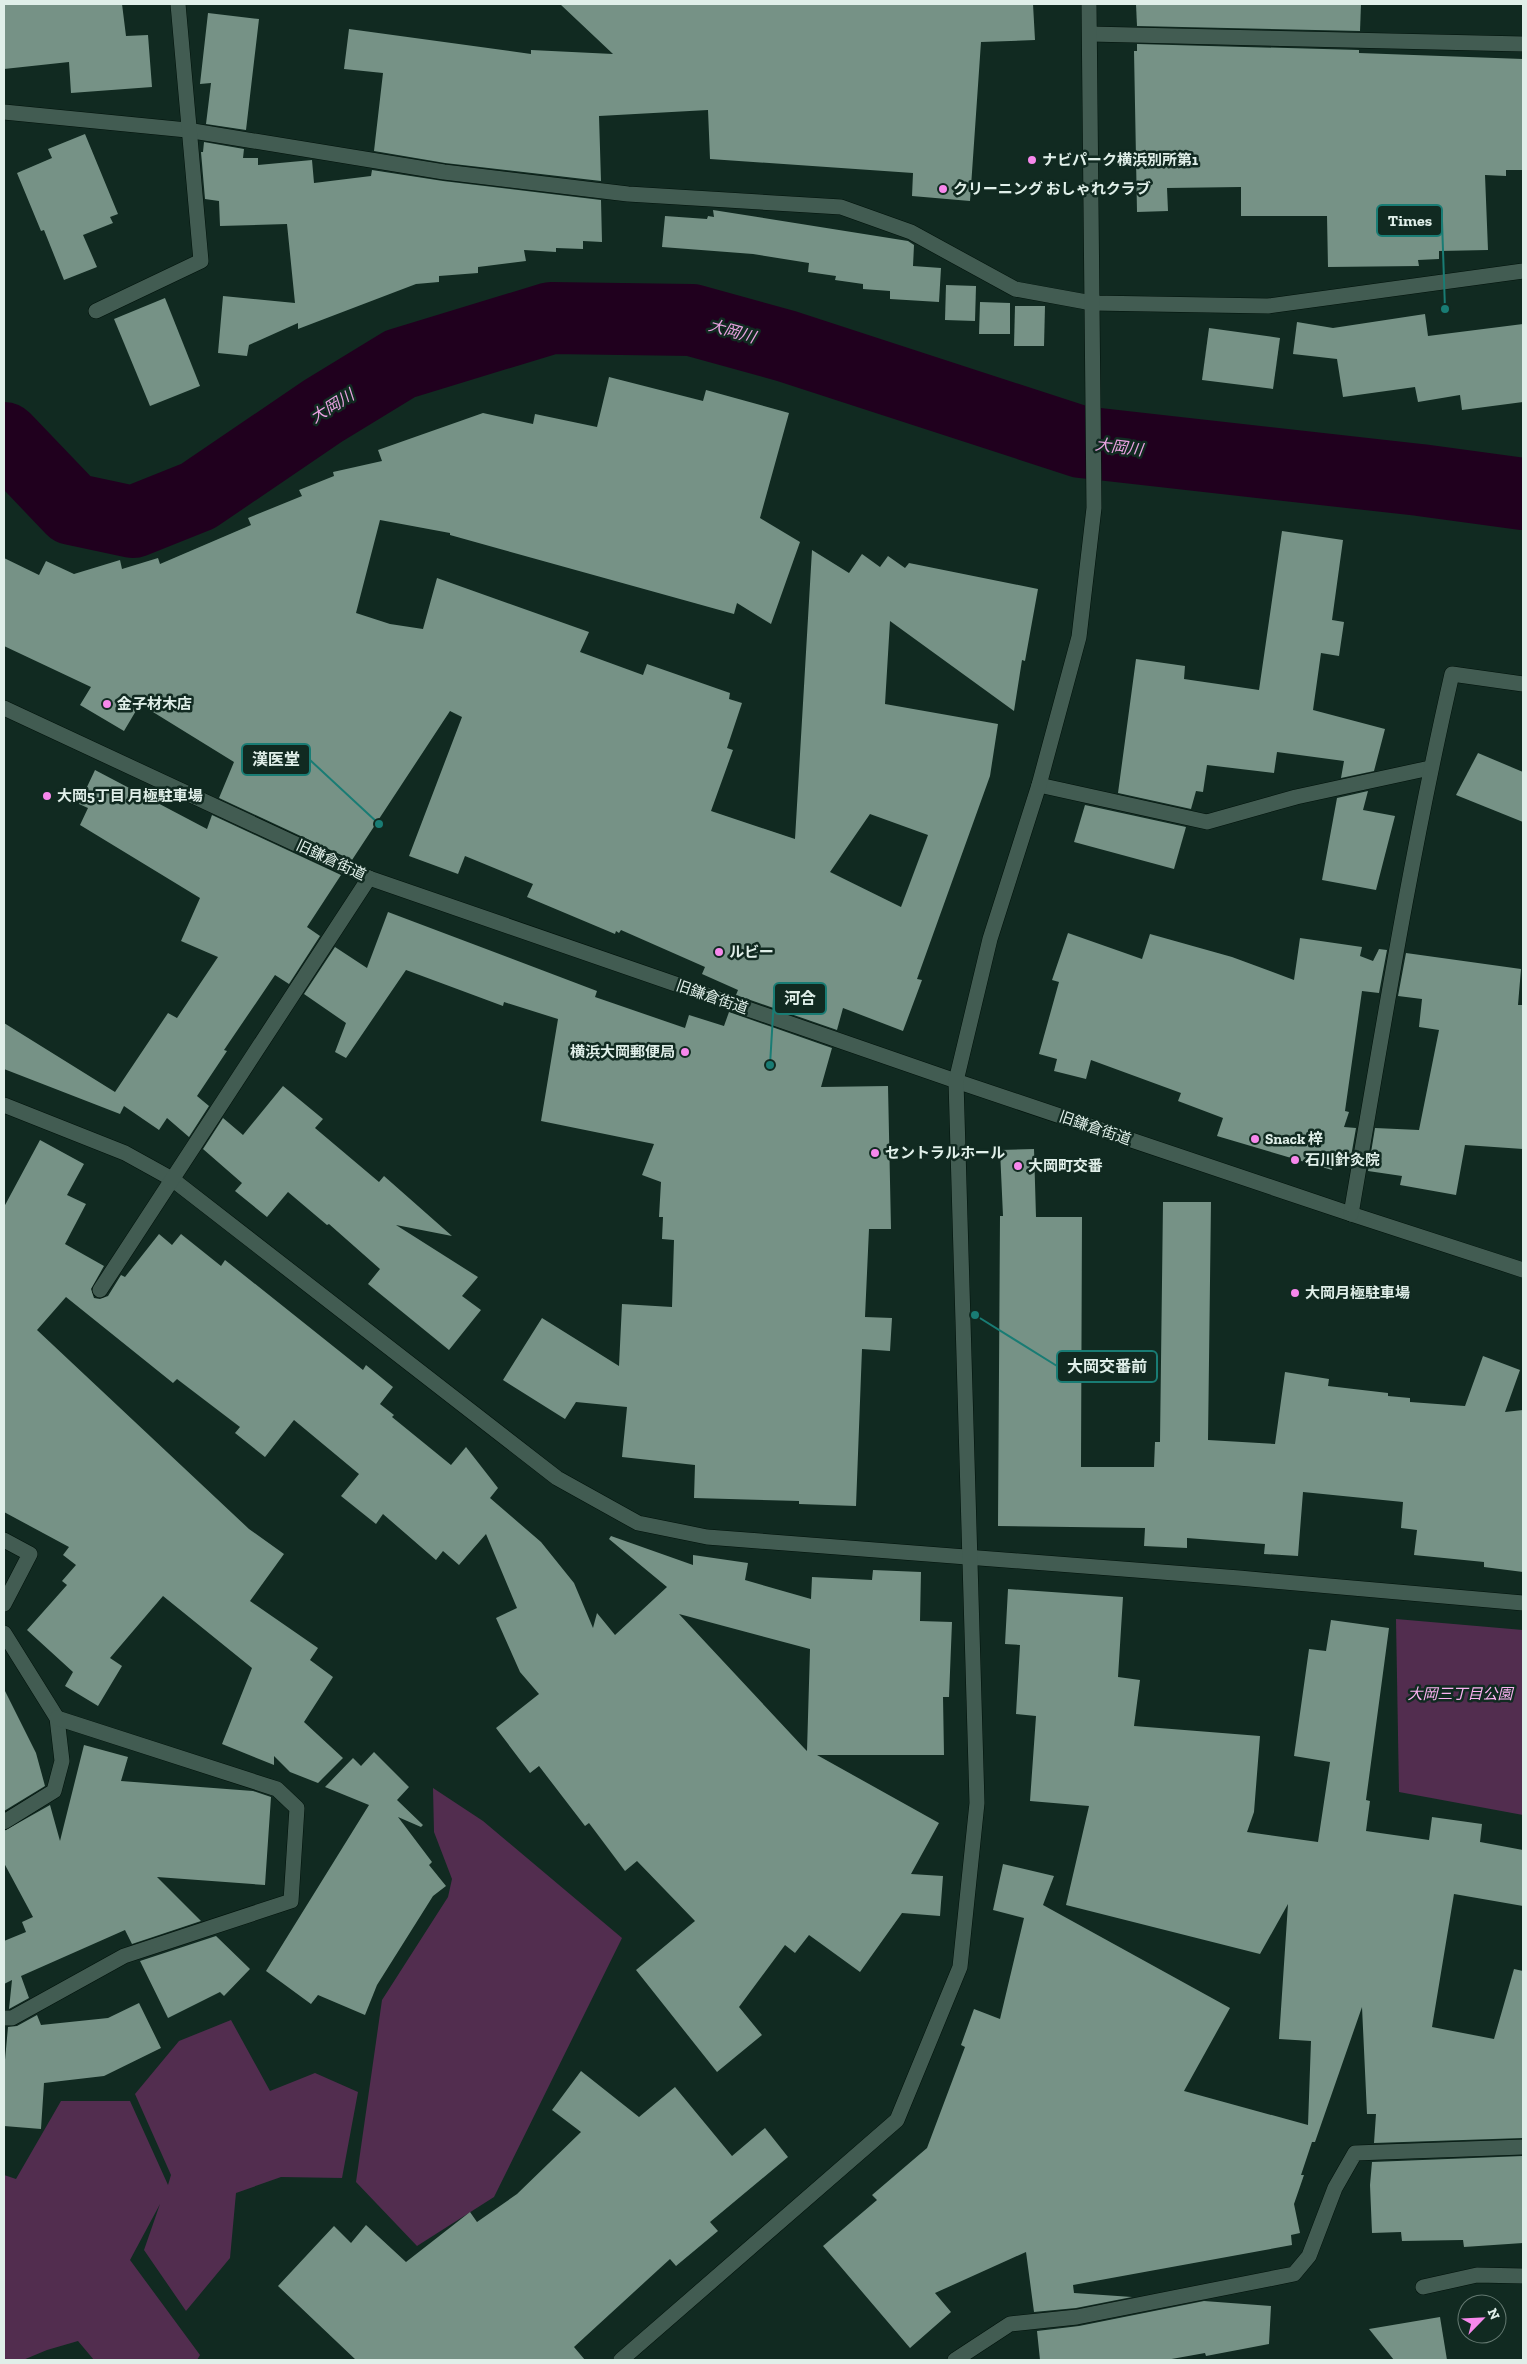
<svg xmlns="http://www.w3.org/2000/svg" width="1527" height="2364" font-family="'Zilla Slab','Noto Sans JP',serif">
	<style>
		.green { fill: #522d4f }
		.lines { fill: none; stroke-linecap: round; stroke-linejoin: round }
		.river { stroke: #20001e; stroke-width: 72 }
		.building { fill: #769286; fill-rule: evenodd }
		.minor-casing { stroke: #00120b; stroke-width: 16 }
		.minor { stroke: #425c52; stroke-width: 15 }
		.poi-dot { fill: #f788ec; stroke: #112a21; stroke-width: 2 }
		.labels { text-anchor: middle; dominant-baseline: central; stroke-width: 5; stroke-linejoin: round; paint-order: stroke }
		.poi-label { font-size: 15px; font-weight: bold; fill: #e0efe9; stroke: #112a21; text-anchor: start }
		.street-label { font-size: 15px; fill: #e0efe9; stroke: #112a21 }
		.park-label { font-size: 15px; font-style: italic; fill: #fab2f1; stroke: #112a21 }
		.water-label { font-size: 16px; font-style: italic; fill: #eaa3e2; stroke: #112a21 }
		.leader { fill: none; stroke: #197c74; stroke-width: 2 }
		.callout-dot { fill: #197c74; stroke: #112a21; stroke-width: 2 }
		.callout { fill: #112a21; stroke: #197c74; stroke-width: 2 }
		.callout-label { font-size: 16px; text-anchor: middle; font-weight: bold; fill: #e0efe9 }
	</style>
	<rect width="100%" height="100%" fill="#112a21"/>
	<g class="green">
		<polygon points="1396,1619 1523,1630 1523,1815 1399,1792"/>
		<polygon points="433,1788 483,1821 622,1938 494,2197 417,2246 356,2182 382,2000 448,1897 452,1879 434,1832"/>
		<polygon points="231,2020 270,2091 315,2073 358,2092 342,2178 281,2177 236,2193 230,2258 186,2311 144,2250 160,2204 130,2260 200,2355 197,2360 94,2360 78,2341 47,2350 23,2360 4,2360 4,2175 16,2179 61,2101 130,2101 168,2185 171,2175 135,2094 179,2041"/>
	</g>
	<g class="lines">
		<polyline class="river" points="4,438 72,509 133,522 198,496 323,411 400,364 551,318 692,320 786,346 1081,442 1420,480 1523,494"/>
	</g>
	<g class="building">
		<polygon points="4,4 122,4 126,36 148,35 152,87 71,93 69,62 4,69"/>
		<polygon points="560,4 1033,4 1035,40 981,42 970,201 912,196 913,173 710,159 708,110 599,116 601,181 445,163 374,151 383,73 344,69 349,29 531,54 531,50 613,54"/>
		<polygon points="1136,4 1361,4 1360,31 1137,26"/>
		<polygon points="208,13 259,19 246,130 206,124 211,83 200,84"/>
		<polygon points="1137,44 1359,50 1359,53 1523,59 1523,170 1506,170 1506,176 1485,175 1488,250 1439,251 1439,259 1418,260 1419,266 1328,267 1327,216 1241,216 1241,187 1167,188 1168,211 1137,212 1134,51 1137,51"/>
		<polygon points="85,134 118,214 110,217 113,223 83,235 97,267 64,280 44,230 41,231 17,173 52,158 48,149"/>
		<polygon points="204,142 244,149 243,158 258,158 258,165 312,160 314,183 371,176 372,170 443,181 601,200 602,242 583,241 583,249 556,248 556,252 524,250 526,261 478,267 478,273 439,276 439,282 416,284 298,329 298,323 249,345 247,356 218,353 223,296 295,303 287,224 220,226 219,201 205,199 201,152 203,152"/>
		<polygon points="713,210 908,241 914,245 913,266 941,268 939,302 890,299 890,291 863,289 863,284 835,280 836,276 808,272 809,263 753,254 662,247 665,216 707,219 708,216 714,217"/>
		<polygon points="946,285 976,286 975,321 945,320"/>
		<polygon points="165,298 200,386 150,406 114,319"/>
		<polygon points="980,302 1010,303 1010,334 979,334"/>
		<polygon points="1015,306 1045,306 1044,346 1014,346"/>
		<polygon points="1425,314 1428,336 1523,324 1523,402 1462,410 1460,395 1418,402 1415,387 1343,397 1337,359 1293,354 1297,322 1333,328"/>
		<polygon points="1209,328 1280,338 1273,389 1202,380"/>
		<path d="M609,377L703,401L706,390L789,413L760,518L800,542L771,624L737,603L734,614L450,535V533L380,520L356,613L390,624L423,629L437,578L589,632L580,652L643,675L647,664L730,693L729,699L742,703L727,748L733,750L711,811L795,839L812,550L849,573L862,554L880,567L888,556L905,568L909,563L1038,589L1025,661L1022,660L1014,711L890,621L885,704L998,724L990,776L917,979L922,980L903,1031L843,1008L837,1030L736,995L738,990L702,974L705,967L621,930L619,933L616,931L615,934L527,897L533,884L465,856L458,874L409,856L462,717L450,711L352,860L219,798L234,762L140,704L124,731L80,705L91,687L4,646V558L39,575L46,561L74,574L120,560L122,569L158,558L160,564L251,525L248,518L302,496L299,490L334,476L333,472L382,461L378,450L483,413L533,424L535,414L597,427ZM870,814L928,835L901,907L830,872Z"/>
		<polygon points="1282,531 1343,540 1332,620 1344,622 1339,656 1321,653 1313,710 1385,729 1374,771 1341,778 1344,761 1277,752 1274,773 1207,765 1203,792 1196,791 1191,809 1118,793 1136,659 1185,666 1184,679 1259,690"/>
		<polygon points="1478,753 1523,772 1523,822 1456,795"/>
		<polygon points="95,770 207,829 212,815 341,875 307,927 320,936 289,984 275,975 224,1050 227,1051 197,1096 209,1106 189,1137 167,1118 159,1130 124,1106 120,1114 4,1069 4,1023 115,1092 168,1013 177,1018 218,957 181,941 200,898 80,825 88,808 79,804"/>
		<polygon points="1368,791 1363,810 1395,816 1376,890 1322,880 1337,798"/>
		<polygon points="1085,805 1186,827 1174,869 1074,842"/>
		<polygon points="388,912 597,991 595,997 685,1028 689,1015 724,1026 729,1012 832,1048 821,1087 888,1086 891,1229 869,1229 865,1317 892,1318 890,1351 862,1349 856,1506 799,1504 799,1501 694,1498 695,1465 622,1457 627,1407 576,1402 565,1419 503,1380 542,1318 619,1366 622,1304 672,1307 674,1240 662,1239 663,1217 659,1217 661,1182 642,1175 654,1144 541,1121 558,1019 504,1002 503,1006 406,970 346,1058 335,1052 346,1023 304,994 335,947 367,968"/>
		<polygon points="1068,933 1142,959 1150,934 1232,957 1294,980 1300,938 1362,947 1360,956 1373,961 1379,949 1387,950 1379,993 1362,991 1345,1111 1349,1112 1344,1127 1356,1128 1349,1168 1333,1165 1332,1170 1217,1136 1223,1118 1178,1101 1181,1093 1091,1060 1086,1079 1054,1071 1057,1059 1039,1054 1059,982 1052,980"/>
		<polygon points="1406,953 1521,969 1518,1005 1523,1005 1523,1149 1465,1145 1456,1195 1400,1185 1402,1176 1368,1171 1375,1128 1419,1130 1439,1030 1419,1027 1422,999 1398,996"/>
		<polygon points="283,1086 323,1119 315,1128 379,1182 384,1176 452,1236 396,1225 478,1277 462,1296 481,1310 449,1350 368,1284 380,1269 329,1224 327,1225 288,1192 267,1217 235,1191 242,1183 203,1149 223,1118 243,1135"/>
		<path d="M40,1140L84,1164L67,1195L86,1204L65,1244L104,1266L91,1289L94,1298L100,1299L108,1296L121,1275L125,1277L159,1234L172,1245L181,1234L221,1266L225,1260L363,1370L366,1365L393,1387L380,1404L394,1415L392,1417L451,1465L466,1447L498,1488L490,1498L541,1542L574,1583L593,1628L597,1613L615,1635L667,1587L609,1539L611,1536L693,1565V1555L748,1563L745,1580L811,1599L812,1577L872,1580L873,1570L921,1572L920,1621L952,1622L949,1697H943L944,1755H817L939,1823L911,1874L943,1876L940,1916L902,1913L860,1972L809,1935L795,1953L785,1945L739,2007L762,2035L717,2072L636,1970L695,1921L637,1861L625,1871L589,1823L585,1826L539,1766L530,1773L496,1728L539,1694L520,1672L496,1618L517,1608L486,1534L459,1565L443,1551L436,1560L383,1514L376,1524L341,1496L359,1474L294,1420L265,1457L235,1433L240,1427L177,1379L173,1383L66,1297L37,1330L249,1529L284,1554L250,1601L318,1648L310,1660L333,1677L304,1722L343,1758L318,1783L290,1772L274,1756V1765L222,1744L252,1668L163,1596L110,1658L122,1666L98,1706L65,1686L73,1672L27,1630L67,1585L62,1581L76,1565L63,1555L69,1547L4,1512V1207ZM679,1614L810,1649L807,1751L804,1748Z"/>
		<polygon points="1034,1149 1036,1217 1082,1217 1081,1467 1154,1467 1155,1442 1160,1442 1163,1202 1211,1202 1208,1440 1275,1444 1285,1372 1329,1379 1328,1386 1388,1393 1388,1396 1410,1398 1410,1402 1465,1406 1483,1356 1520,1370 1505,1412 1523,1410 1523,1572 1484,1567 1484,1562 1414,1555 1417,1530 1401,1528 1403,1502 1303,1492 1298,1556 1264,1554 1265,1544 1187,1538 1187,1548 1144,1546 1145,1528 998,1526 1000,1216 1003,1216 1000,1150"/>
		<polygon points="1008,1589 1123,1597 1118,1677 1140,1680 1134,1726 1260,1736 1254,1812 1247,1832 1318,1842 1330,1762 1294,1756 1309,1649 1326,1651 1331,1620 1389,1628 1366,1800 1370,1801 1366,1831 1429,1840 1432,1817 1482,1824 1480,1842 1523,1850 1523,1906 1454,1894 1432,2027 1494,2039 1514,1969 1523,1971 1523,2138 1374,2143 1376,2114 1367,2114 1362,2007 1315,2142 1312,2142 1301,2175 1304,2175 1294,2204 1300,2233 1291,2235 1292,2245 1073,2285 1074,2293 1132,2297 1076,2308 1034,2312 1026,2252 935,2293 951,2312 910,2348 823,2246 877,2200 872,2195 927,2148 965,2047 961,2045 974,2009 1000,2019 1024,1918 993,1910 1003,1864 1054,1876 1043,1905 1230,2008 1184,2091 1308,2125 1311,2041 1279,2039 1288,1904 1260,1954 1066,1905 1089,1806 1030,1801 1036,1716 1016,1714 1020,1645 1005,1644"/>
		<polygon points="4,1689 36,1753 45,1786 4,1811"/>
		<polygon points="84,1745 128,1757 121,1781 253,1791 271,1797 265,1885 157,1877 201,1921 132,1944 125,1930 21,1976 29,1998 9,2009 12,1980 4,1984 4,1941 26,1932 22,1922 33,1917 4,1863 4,1831 50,1805 60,1841"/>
		<polygon points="374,1752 409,1787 397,1800 423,1825 421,1827 398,1817 432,1862 429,1865 446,1886 433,1896 377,1985 365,2015 318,1995 311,2004 266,1971 369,1805 325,1787 353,1758 361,1766"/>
		<polygon points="216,1936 250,1969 224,1996 220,1992 168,2018 140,1961"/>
		<polygon points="139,2003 161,2048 104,2076 44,2083 41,2129 4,2126 4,2071 8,2027 17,2026 37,2015 41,2025 108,2018"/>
		<polygon points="581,2071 639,2117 675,2087 732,2156 765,2128 788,2157 710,2222 718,2231 676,2266 670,2259 574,2347 585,2360 356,2360 278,2286 334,2226 351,2243 366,2225 406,2262 470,2212 477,2222 517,2194 581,2132 552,2110"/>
		<polygon points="1523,2156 1523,2243 1464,2247 1463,2240 1402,2241 1401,2232 1372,2233 1370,2185 1372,2162"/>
		<polygon points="1204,2301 1271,2306 1269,2344 1206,2356 1205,2353 1166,2360 1040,2360 1037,2331 1079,2326"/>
		<polygon points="1440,2317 1447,2360 1394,2360 1369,2329"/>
	</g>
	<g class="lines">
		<defs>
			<g id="minor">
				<polyline points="1090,34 1523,44"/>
				<polyline points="4,112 187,130 444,172 628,194 841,207 911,232 1015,289 1092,303 1268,306 1523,271"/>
				<polyline points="96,311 201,261 178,4"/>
				<polyline points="4,708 369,878 956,1081 1351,1214 1523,1270"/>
				<polyline points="1039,785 1207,822 1296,797 1430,768"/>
				<polyline points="4,1105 125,1153 172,1179 557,1478 638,1523 707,1537 1239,1578 1523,1603"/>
				<path d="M1351,1214C1382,1034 1411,853 1452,674L1523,684"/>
				<polyline points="100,1290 369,878"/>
				<polyline points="4,1540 30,1554 4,1604"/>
				<polyline points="4,1633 57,1718 62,1761 54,1791 4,1822"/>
				<polyline points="4,2018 12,2018 124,1956 291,1901 297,1808 277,1789 57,1718"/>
				<polyline points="1423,2287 1477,2275 1523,2276"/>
				<polyline points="621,2360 897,2120 960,1967 977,1803 956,1081 990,939 1039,785 1079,637 1094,508 1089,4"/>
				<polyline points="955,2360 1010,2324 1077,2317 1294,2274 1309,2256 1335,2188 1355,2153 1523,2147"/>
			</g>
		</defs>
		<use href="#minor" class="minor-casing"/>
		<use href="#minor" class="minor"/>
	</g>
	<g class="poi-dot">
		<circle cx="1032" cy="160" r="5"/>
		<circle cx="943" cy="189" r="5"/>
		<circle cx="107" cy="704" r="5"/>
		<circle cx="47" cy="796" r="5"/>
		<circle cx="719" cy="952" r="5"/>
		<circle cx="685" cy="1052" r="5"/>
		<circle cx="1255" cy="1139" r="5"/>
		<circle cx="875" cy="1153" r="5"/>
		<circle cx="1295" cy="1160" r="5"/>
		<circle cx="1018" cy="1166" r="5"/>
		<circle cx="1295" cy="1293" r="5"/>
	</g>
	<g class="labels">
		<g class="poi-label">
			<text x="1042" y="160">ナビパーク横浜別所第1</text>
			<text x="953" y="189">クリーニング おしゃれクラブ</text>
			<text x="117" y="704">金子材木店</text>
			<text x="57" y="796">大岡5丁目 月極駐車場</text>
			<text x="729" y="952">ルビー</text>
			<text x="675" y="1052" text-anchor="end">横浜大岡郵便局</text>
			<text x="1265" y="1139">Snack 梓</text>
			<text x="885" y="1153">セントラルホール</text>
			<text x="1305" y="1160">石川針灸院</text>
			<text x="1028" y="1166">大岡町交番</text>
			<text x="1305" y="1293">大岡月極駐車場</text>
		</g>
		<g class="street-label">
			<text transform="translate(331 860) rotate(25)">旧鎌倉街道</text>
			<text transform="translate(712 997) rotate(19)">旧鎌倉街道</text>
			<text transform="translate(1095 1128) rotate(19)">旧鎌倉街道</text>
		</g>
		<g class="park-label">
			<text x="1460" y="1694">大岡三丁目公園</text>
		</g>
		<g class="water-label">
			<text transform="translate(732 331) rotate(16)">大岡川</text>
			<text transform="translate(332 406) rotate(-32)">大岡川</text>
			<text transform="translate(1119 447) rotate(7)">大岡川</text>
		</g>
	</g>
	<path class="leader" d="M1445 309L1442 221M379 824L310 760M770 1065L774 998M975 1315L1057 1366"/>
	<g class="callout-dot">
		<circle cx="1445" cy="309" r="5"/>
		<circle cx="379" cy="824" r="5"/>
		<circle cx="770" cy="1065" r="5"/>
		<circle cx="975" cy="1315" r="5"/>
	</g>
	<g class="callout">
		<rect x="1377" y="205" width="65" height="31" rx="5"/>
		<rect x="242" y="744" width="68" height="31" rx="5"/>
		<rect x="774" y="983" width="52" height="31" rx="5"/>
		<rect x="1057" y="1351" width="100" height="31" rx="5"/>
	</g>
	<g class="callout-label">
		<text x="1410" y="226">Times</text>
		<text x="276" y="765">漢医堂</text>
		<text x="800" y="1004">河合</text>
		<text x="1107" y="1372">大岡交番前</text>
	</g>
	<rect width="1527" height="2364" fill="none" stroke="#e0efe9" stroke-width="10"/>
	<g transform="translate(1482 2319) rotate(66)"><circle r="24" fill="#112a21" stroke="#647971"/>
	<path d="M0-4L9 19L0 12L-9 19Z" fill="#f788ec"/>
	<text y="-8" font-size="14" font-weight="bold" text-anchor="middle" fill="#e0efe9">N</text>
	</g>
</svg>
